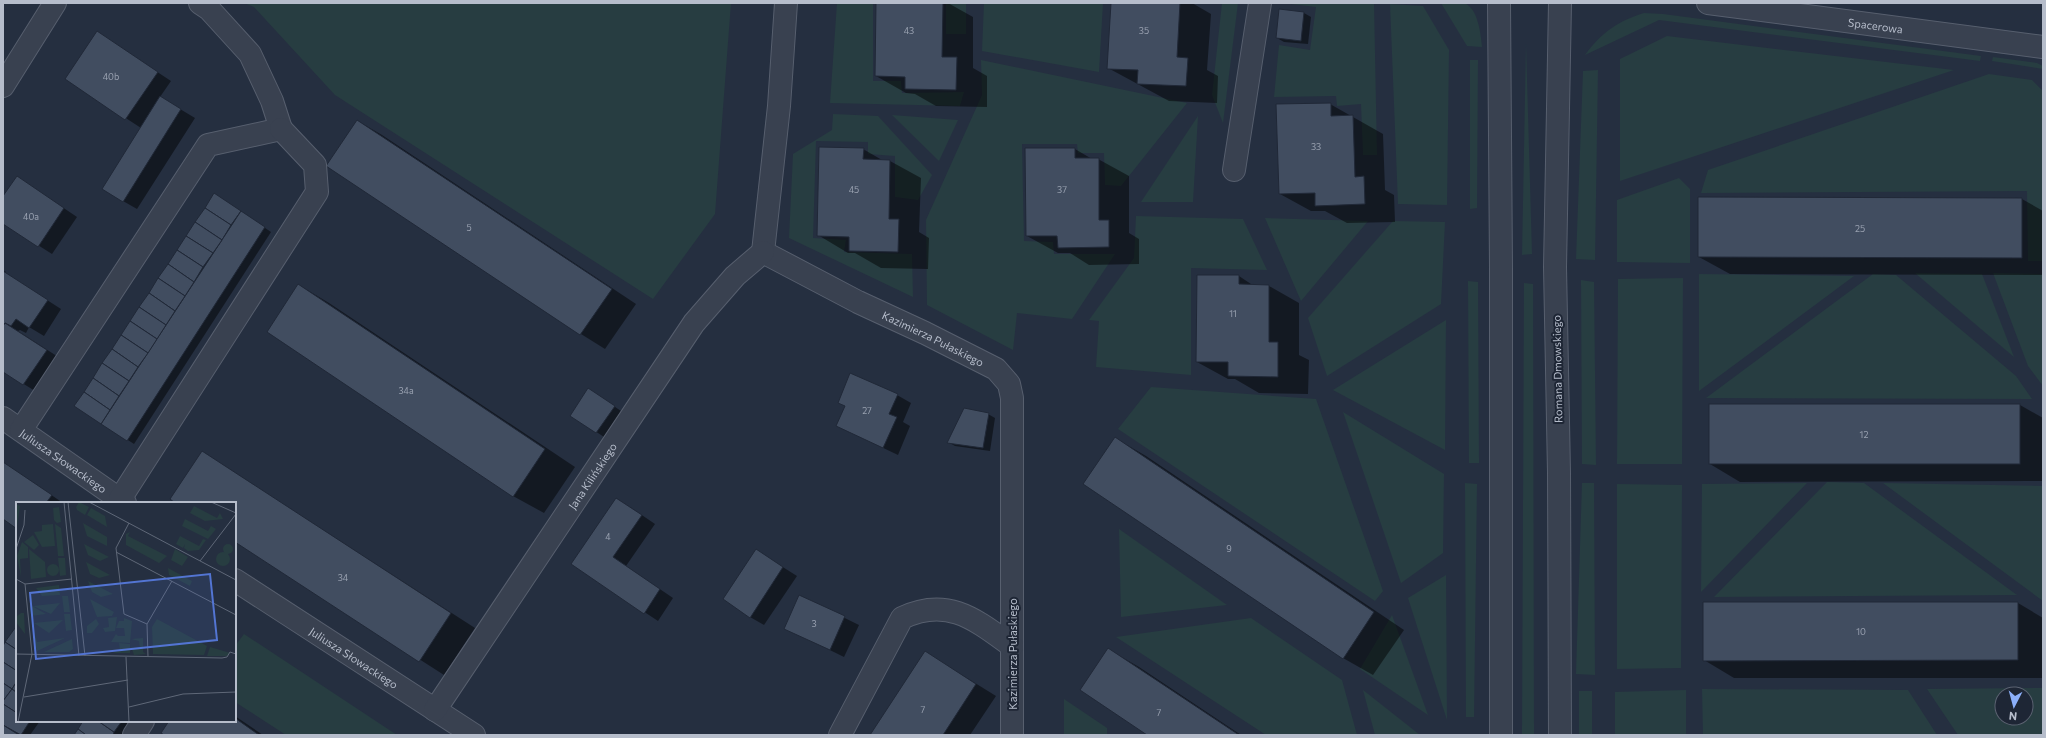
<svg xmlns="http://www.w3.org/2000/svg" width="2046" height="738" font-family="Commissioner,sans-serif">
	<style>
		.green { fill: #273d41; fill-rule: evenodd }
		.shadow { fill: #0007 }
		.building { fill: #414d60; stroke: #202837 }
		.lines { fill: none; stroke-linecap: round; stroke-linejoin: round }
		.minor-casing { stroke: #575f6e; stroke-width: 24 }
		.minor { stroke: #394150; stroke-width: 22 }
		.labels { text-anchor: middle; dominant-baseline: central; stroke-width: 4; stroke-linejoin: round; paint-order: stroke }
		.number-label { font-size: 9px; fill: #99a1b0 }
		.street-label { font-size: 11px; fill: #b6bdcb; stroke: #1e2635 }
		.inset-road { fill: none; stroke: #5f6878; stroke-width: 1 }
		.view { fill: #5375d3; fill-opacity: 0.15; stroke: #5375d3; stroke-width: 2 }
		.inset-edge { fill: none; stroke: #b6bdcb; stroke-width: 2 }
	</style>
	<rect width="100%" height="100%" fill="#252f40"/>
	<g class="green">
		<polygon points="244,3 731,3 715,214 653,299 335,95 254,7"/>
		<polygon points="837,3 873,3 873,81 901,81 902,93 964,92 960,106 830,103"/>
		<rect x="946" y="3" width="20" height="31"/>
		<polygon points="984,3 1103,3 1099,72 982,51"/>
		<polygon points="1222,3 1238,3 1223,123 1212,95"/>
		<polygon points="1283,3 1374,3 1377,155 1363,155 1361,104 1337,106 1336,96 1274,97 1279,45 1310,50 1316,7"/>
		<path d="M1441,3C1448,3 1456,2 1463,3C1478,6 1481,35 1482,47L1467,46Z"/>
		<polygon points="1390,4 1423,6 1449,50 1447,205 1398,204"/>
		<path d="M1644,13L1663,14L1981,56L1980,61L1659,20L1585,55C1601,33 1618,21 1644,13Z"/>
		<polygon points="1667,36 1954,70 1620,181 1620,59"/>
		<polygon points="1526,43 1532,254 1522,255"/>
		<polygon points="1993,57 2037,63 2043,66 2043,69 1992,61"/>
		<polygon points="981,60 1187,103 1121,186 1105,185 1104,153 1078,153 1077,144 1022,144 1024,241 1053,242 1054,254 1115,254 1072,319 1017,313 1013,350 927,305 926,220 982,95"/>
		<polygon points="1470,60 1478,60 1477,208 1470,209"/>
		<polygon points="1598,70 1595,260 1576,259 1583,71"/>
		<polygon points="1989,74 2032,80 2043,91 2043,261 2028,261 2027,191 1701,193 1708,170"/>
		<polygon points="833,114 878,116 932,175 918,200 895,197 895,156 868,154 868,142 816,141 813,238 846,240 844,252 912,254 913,297 789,238 793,154 832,130"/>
		<polygon points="892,115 958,120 939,161"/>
		<polygon points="1198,116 1193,202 1141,202"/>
		<polygon points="1679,178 1690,189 1690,263 1617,262 1617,200"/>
		<polygon points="1136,216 1243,219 1267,270 1191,268 1191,375 1096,367 1099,321 1089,320 1134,258"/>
		<polygon points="1265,218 1368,221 1301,301"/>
		<polygon points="1393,221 1445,222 1441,304 1327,376 1308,318"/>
		<polygon points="1915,273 1982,274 2014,357"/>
		<polygon points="1993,273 2043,274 2043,386 2028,366"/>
		<polygon points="1699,274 1854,276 1699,391"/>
		<polygon points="1873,274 1896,275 2016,376 2032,399 1706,398"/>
		<polygon points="1683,278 1682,464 1617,464 1618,279"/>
		<polygon points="1581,280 1594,282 1596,465 1582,464"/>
		<polygon points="1468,281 1478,282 1479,463 1469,463"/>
		<polygon points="1524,283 1533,284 1534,735 1522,735"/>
		<polygon points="1446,320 1445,450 1333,390"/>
		<polygon points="1151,387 1316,399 1383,591 1375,601 1118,429"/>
		<polygon points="1343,412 1444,474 1443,553 1401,583"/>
		<polygon points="1827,482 1864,483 2017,595 1714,597"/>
		<polygon points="1465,483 1477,484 1474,717 1466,717"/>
		<polygon points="1582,483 1594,483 1595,675 1576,674"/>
		<polygon points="1807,483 1701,592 1702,484"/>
		<polygon points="1883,483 2043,486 2043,601"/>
		<polygon points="1617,484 1682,485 1681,668 1617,669"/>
		<polygon points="1119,529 1227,605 1121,617"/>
		<polygon points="1446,575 1447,720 1408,598"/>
		<polygon points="1392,615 1428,715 1360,669"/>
		<polygon points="1251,618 1342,680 1357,735 1266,735 1116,637"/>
		<polygon points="244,634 397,735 286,735 235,702 235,646"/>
		<path d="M2043,688V735H1958L1927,689ZM2002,694H2026V718H2002Z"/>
		<polygon points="1702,689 1908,690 1937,735 1703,735"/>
		<polygon points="1363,690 1420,735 1375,735"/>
		<polygon points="1686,690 1686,735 1615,735 1615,692"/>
		<rect x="1579" y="691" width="13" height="44"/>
		<polygon points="1064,699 1107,728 1107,735 1064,735"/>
	</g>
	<g class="shadow">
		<polygon points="877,3 948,3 973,17 973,68 987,76 987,107 936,106 915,94 906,93 876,76"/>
		<polygon points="1112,3 1192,3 1211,14 1207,70 1218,76 1217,103 1169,101 1108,68"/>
		<polygon points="1304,13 1311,17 1308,44 1284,42 1277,38"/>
		<polygon points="98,33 171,81 160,97 195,118 137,209 123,201 141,128 66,79"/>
		<polygon points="1330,104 1383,134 1385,190 1394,195 1395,222 1347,223 1325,211 1311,211 1280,194"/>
		<polygon points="358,121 382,135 636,304 605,349 581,334 328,166"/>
		<polygon points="863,149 882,160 890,161 921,178 919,232 929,238 928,269 881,268 855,253 848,253 818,235"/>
		<polygon points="1075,149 1092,159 1098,159 1129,176 1129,233 1139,239 1139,264 1089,265 1070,253 1058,253 1027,236"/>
		<polygon points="31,186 77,217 52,254 3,223 3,198"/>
		<polygon points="221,198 271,232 134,444 76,406"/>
		<polygon points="2022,199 2043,211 2043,275 1730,274 1699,257"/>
		<polygon points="3,270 6,272 5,273 61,309 44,336 29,327 26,333 20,330 18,331 66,362 43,396 3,371"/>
		<polygon points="1239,276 1254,286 1269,286 1299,303 1299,355 1309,360 1308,394 1259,393 1235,379 1228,379 1197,362"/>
		<polygon points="299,285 329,303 575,467 544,513 513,496"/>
		<polygon points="596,394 621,411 604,437 571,415"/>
		<polygon points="897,395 911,403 903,422 910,426 898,455 837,426 846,406"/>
		<polygon points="2020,405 2043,418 2043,481 1740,482 1710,464"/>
		<polygon points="988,414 995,418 990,451 955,446 948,442"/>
		<polygon points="1115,438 1146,456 1404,630 1373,675 1343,658"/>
		<polygon points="202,452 475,628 444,675 235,541 235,503 177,503"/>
		<polygon points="3,462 63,503 17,503 17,527 3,518"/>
		<polygon points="630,507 655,524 626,566 673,598 658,621 572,564"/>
		<polygon points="770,559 797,576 764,625 750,617"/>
		<polygon points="800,596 859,625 844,657 785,628"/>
		<polygon points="1704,603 2018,603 2043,618 2043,678 1734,678 1704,660"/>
		<polygon points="17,628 17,721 40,721 30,735 3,735 3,648"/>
		<polygon points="1108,649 1139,667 1241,735 1149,735"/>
		<polygon points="925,652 996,696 970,735 871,735"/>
		<polygon points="235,716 263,735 166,735 170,721 235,721"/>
		<polygon points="85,721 132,721 122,735 75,735"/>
	</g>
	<g class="building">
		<polygon points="876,3 943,3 942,57 957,57 956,90 905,89 905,77 875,76"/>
		<polygon points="1111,3 1180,3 1177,57 1188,58 1186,86 1137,84 1138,70 1107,69"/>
		<polygon points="1279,9 1304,12 1301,41 1276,38"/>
		<polygon points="97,31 158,72 125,120 65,79"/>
		<polygon points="160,96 181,109 123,202 102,189"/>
		<polygon points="1331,103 1331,116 1353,115 1355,177 1364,176 1365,204 1315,206 1315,193 1279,194 1276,104"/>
		<polygon points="357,120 612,289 580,335 326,166"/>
		<polygon points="819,147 864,148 863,159 890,160 889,219 899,219 898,252 849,251 849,237 817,236"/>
		<polygon points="1025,148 1075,148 1075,158 1099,158 1099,220 1109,220 1109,247 1058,248 1057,236 1026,236"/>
		<polygon points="17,176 64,208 38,247 3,224 3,196"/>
		<polygon points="214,193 241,211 231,225 205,208"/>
		<polygon points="1698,197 2022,198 2022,258 1698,257"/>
		<polygon points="205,208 231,225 222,240 195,222"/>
		<polygon points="241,211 265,227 127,441 101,424"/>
		<polygon points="195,222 222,240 213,253 186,236"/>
		<polygon points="186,236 213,253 203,267 177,250"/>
		<polygon points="177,250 203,267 194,282 168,264"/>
		<polygon points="168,264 194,282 185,296 158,278"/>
		<polygon points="3,271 48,300 29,328 16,319 11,326 5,323 3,326"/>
		<polygon points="1197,275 1239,275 1239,284 1269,285 1269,342 1278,342 1278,377 1228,376 1228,362 1196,362"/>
		<polygon points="158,278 185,296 175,311 149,293"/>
		<polygon points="298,284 545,449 513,497 267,332"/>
		<polygon points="149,293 175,311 166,325 139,307"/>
		<polygon points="139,307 166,325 157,339 130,321"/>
		<polygon points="130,321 157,339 148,353 121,335"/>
		<polygon points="5,323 47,350 23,385 3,372 3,326"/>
		<polygon points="121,335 148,353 138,367 112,349"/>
		<polygon points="112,349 138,367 129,381 102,363"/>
		<polygon points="102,363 129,381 119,396 93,378"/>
		<polygon points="850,373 898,394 889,414 897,417 883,448 836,426 845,406 838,403"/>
		<polygon points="93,378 119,396 110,410 84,392"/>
		<polygon points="588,388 615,406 596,433 570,416"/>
		<polygon points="84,392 110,410 101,424 74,406"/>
		<rect x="1709" y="404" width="311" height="60"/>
		<polygon points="964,408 989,413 983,448 947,443"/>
		<polygon points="1115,437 1374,612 1343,659 1083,484"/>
		<polygon points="202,451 451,613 419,662 235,542 235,503 175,503 170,499"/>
		<polygon points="3,462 52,495 46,503 17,503 17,529 3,519"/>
		<polygon points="616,498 642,515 613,557 660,589 644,614 571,564"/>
		<polygon points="756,549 783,567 750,618 723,599"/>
		<polygon points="799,595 845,616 830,650 784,629"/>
		<polygon points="1703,602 2018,602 2018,660 1703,661"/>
		<polygon points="15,628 17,630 17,650 5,642"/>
		<polygon points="5,642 17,650 17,671 3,662 3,646"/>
		<polygon points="1108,648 1239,735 1147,735 1080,690"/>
		<polygon points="925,651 976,684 943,735 870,735"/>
		<polygon points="3,662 17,671 17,681 12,689 3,683"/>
		<polygon points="17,681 17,693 12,689"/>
		<polygon points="3,683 12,689 3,701"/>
		<polygon points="12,689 17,693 17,713 3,704 3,701"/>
		<polygon points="3,704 17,713 17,721 30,721 21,735 3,725"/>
		<polygon points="235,718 259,735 164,735 161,733 169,721 235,721"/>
		<polygon points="83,721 98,721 114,732 113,735 86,735 78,729"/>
		<polygon points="98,721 122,721 114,732"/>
		<polygon points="3,725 19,735 3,735"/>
		<polygon points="78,729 86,735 74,735"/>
	</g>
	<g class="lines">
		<defs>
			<g id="minor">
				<path id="s1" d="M786,3L779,106L763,252L858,302L925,333L996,369L1009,384L1012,398V735"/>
				<polyline points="1499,3 1501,268 1501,735"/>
				<path id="s2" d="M1708,3L2043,47"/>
				<polyline points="3,86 55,3"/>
				<polyline points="1234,170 1260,3"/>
				<path id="s3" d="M3,418L125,503"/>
				<polyline points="21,430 208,145 281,129 272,101 250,54 209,9 200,3"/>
				<polyline points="120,499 317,192 315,165 281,129"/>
				<path id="s4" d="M235,580L474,735"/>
				<path id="s5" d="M435,710L694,323L735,276L763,252"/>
				<polyline points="134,735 143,721"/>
				<path d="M840,735L902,618C948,596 976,620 1012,646"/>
				<polyline points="1560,735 1559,473 1555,267 1560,3"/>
			</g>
		</defs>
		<use href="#minor" class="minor-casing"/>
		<use href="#minor" class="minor"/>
	</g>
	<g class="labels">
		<g class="number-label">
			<text x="909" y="30">43</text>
			<text x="1144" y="30">35</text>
			<text x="111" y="76">40b</text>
			<text x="1316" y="146">33</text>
			<text x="854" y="189">45</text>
			<text x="1062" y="189">37</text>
			<text x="31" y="216">40a</text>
			<text x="469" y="227">5</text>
			<text x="1860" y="228">25</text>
			<text x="1233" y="313">11</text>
			<text x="406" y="390">34a</text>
			<text x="867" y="410">27</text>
			<text x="1864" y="434">12</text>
			<text x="608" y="536">4</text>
			<text x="1229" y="548">9</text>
			<text x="343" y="577">34</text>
			<text x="814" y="623">3</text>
			<text x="1861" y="631">10</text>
			<text x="923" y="709">7</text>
			<text x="1159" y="712">7</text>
		</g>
		<g class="street-label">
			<text stroke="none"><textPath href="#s2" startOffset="169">Spacerowa</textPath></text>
			<text stroke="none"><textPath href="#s1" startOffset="441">Kazimierza Pułaskiego</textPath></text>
			<text transform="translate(1557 369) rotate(-91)">Romana Dmowskiego</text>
			<text stroke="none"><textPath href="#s3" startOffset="74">Juliusza Słowackiego</textPath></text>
			<text stroke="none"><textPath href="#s5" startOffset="282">Jana Kilińskiego</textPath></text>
			<text transform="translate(1012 654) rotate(-90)">Kazimierza Pułaskiego</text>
			<text stroke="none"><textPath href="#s4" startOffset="142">Juliusza Słowackiego</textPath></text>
		</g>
	</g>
	<g transform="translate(16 502)">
		<rect width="220" height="220" fill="#252f40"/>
		<path d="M63,0L73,5L69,13L61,8L60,5L59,7ZM0,2L4,4L0,31ZM178,4L201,16L204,11L207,17L189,19L174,11ZM43,5L45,20L41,21L38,18L37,6ZM75,6L89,14L91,25L71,13ZM169,17L192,29L195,24L200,27L192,37L166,24ZM67,21L91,35V44L71,34ZM37,22L39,44L26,45L18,30L26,29V23ZM39,22L45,26L48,54H42ZM114,30L112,34L151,54L143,61L110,43V32ZM17,33L23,43L18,48L8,40ZM164,34L183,44L187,37L190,38L183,48L172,49L168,46L169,42L167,46L160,42ZM6,40L12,45V56L4,57L5,75L1,54ZM207 47a5 5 0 1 1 10 0a5 5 0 1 1-10 0ZM68,42L93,55L84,59L72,53ZM13,47L29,60L30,75L15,77ZM159,47L172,55L166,64L155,58ZM200 57a7 7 0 1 1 14 0a7 7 0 1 1-14 0ZM42,56H49L50,73L44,74ZM70,60L94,73L83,76L74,72ZM31 68a6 6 0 1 1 12 0a6 6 0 1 1-12 0ZM152,66L176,79L174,84L153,73ZM72,79L97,92L85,95L76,90ZM43,83L44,93L26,94L20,86ZM46,94H52L54,110H48ZM74,97L98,110L96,114L81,115ZM44,101L35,112L17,104ZM14,103L30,112L15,114ZM5,111H8L9,132L0,120V115ZM48,112H54L56,128L50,129ZM101,115L99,129L89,130L87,126L93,125L92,116ZM108,116L116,119L114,141L95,140L100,132L102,134H109L108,126H100L103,119H108ZM80,117L83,122L76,131H71V124ZM141,117L191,144L188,153L137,152L136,125ZM47,118L33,131L18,121ZM19,133L21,140L49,136L21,149L17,134ZM127,136V150L130,152L118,153L115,144L118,147H124L123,139L115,137ZM56,137L57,147L53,150H28ZM103,141L114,142V151H96L104,149ZM194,145L201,147L214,151L211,154H191Z" fill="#273d41"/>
		<path class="inset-road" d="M48,0L63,154M52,0L69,154M73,0L220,78M195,0L220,11M113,21L100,46L108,112L131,122L132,155M0,47L8,23L9,8M100,50L220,113M184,59L220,12M0,77L9,82L56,77M131,122L156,79M0,152L206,156L211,155L214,150L220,152M110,155L113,220M8,195L112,178M113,205L167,192L220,190M2,220L16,152L9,82"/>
		<path class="view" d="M194,72L201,138L20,157L14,91Z"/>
		<rect width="220" height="220" class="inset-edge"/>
	</g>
	<rect width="2046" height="738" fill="none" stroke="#b6bdcb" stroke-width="8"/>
	<g transform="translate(2014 706) rotate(186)"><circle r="19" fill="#1e2635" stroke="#5b6271"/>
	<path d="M0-3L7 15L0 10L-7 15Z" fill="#8cb0fa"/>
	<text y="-6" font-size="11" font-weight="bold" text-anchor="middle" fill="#b6bdcb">N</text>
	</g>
</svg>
